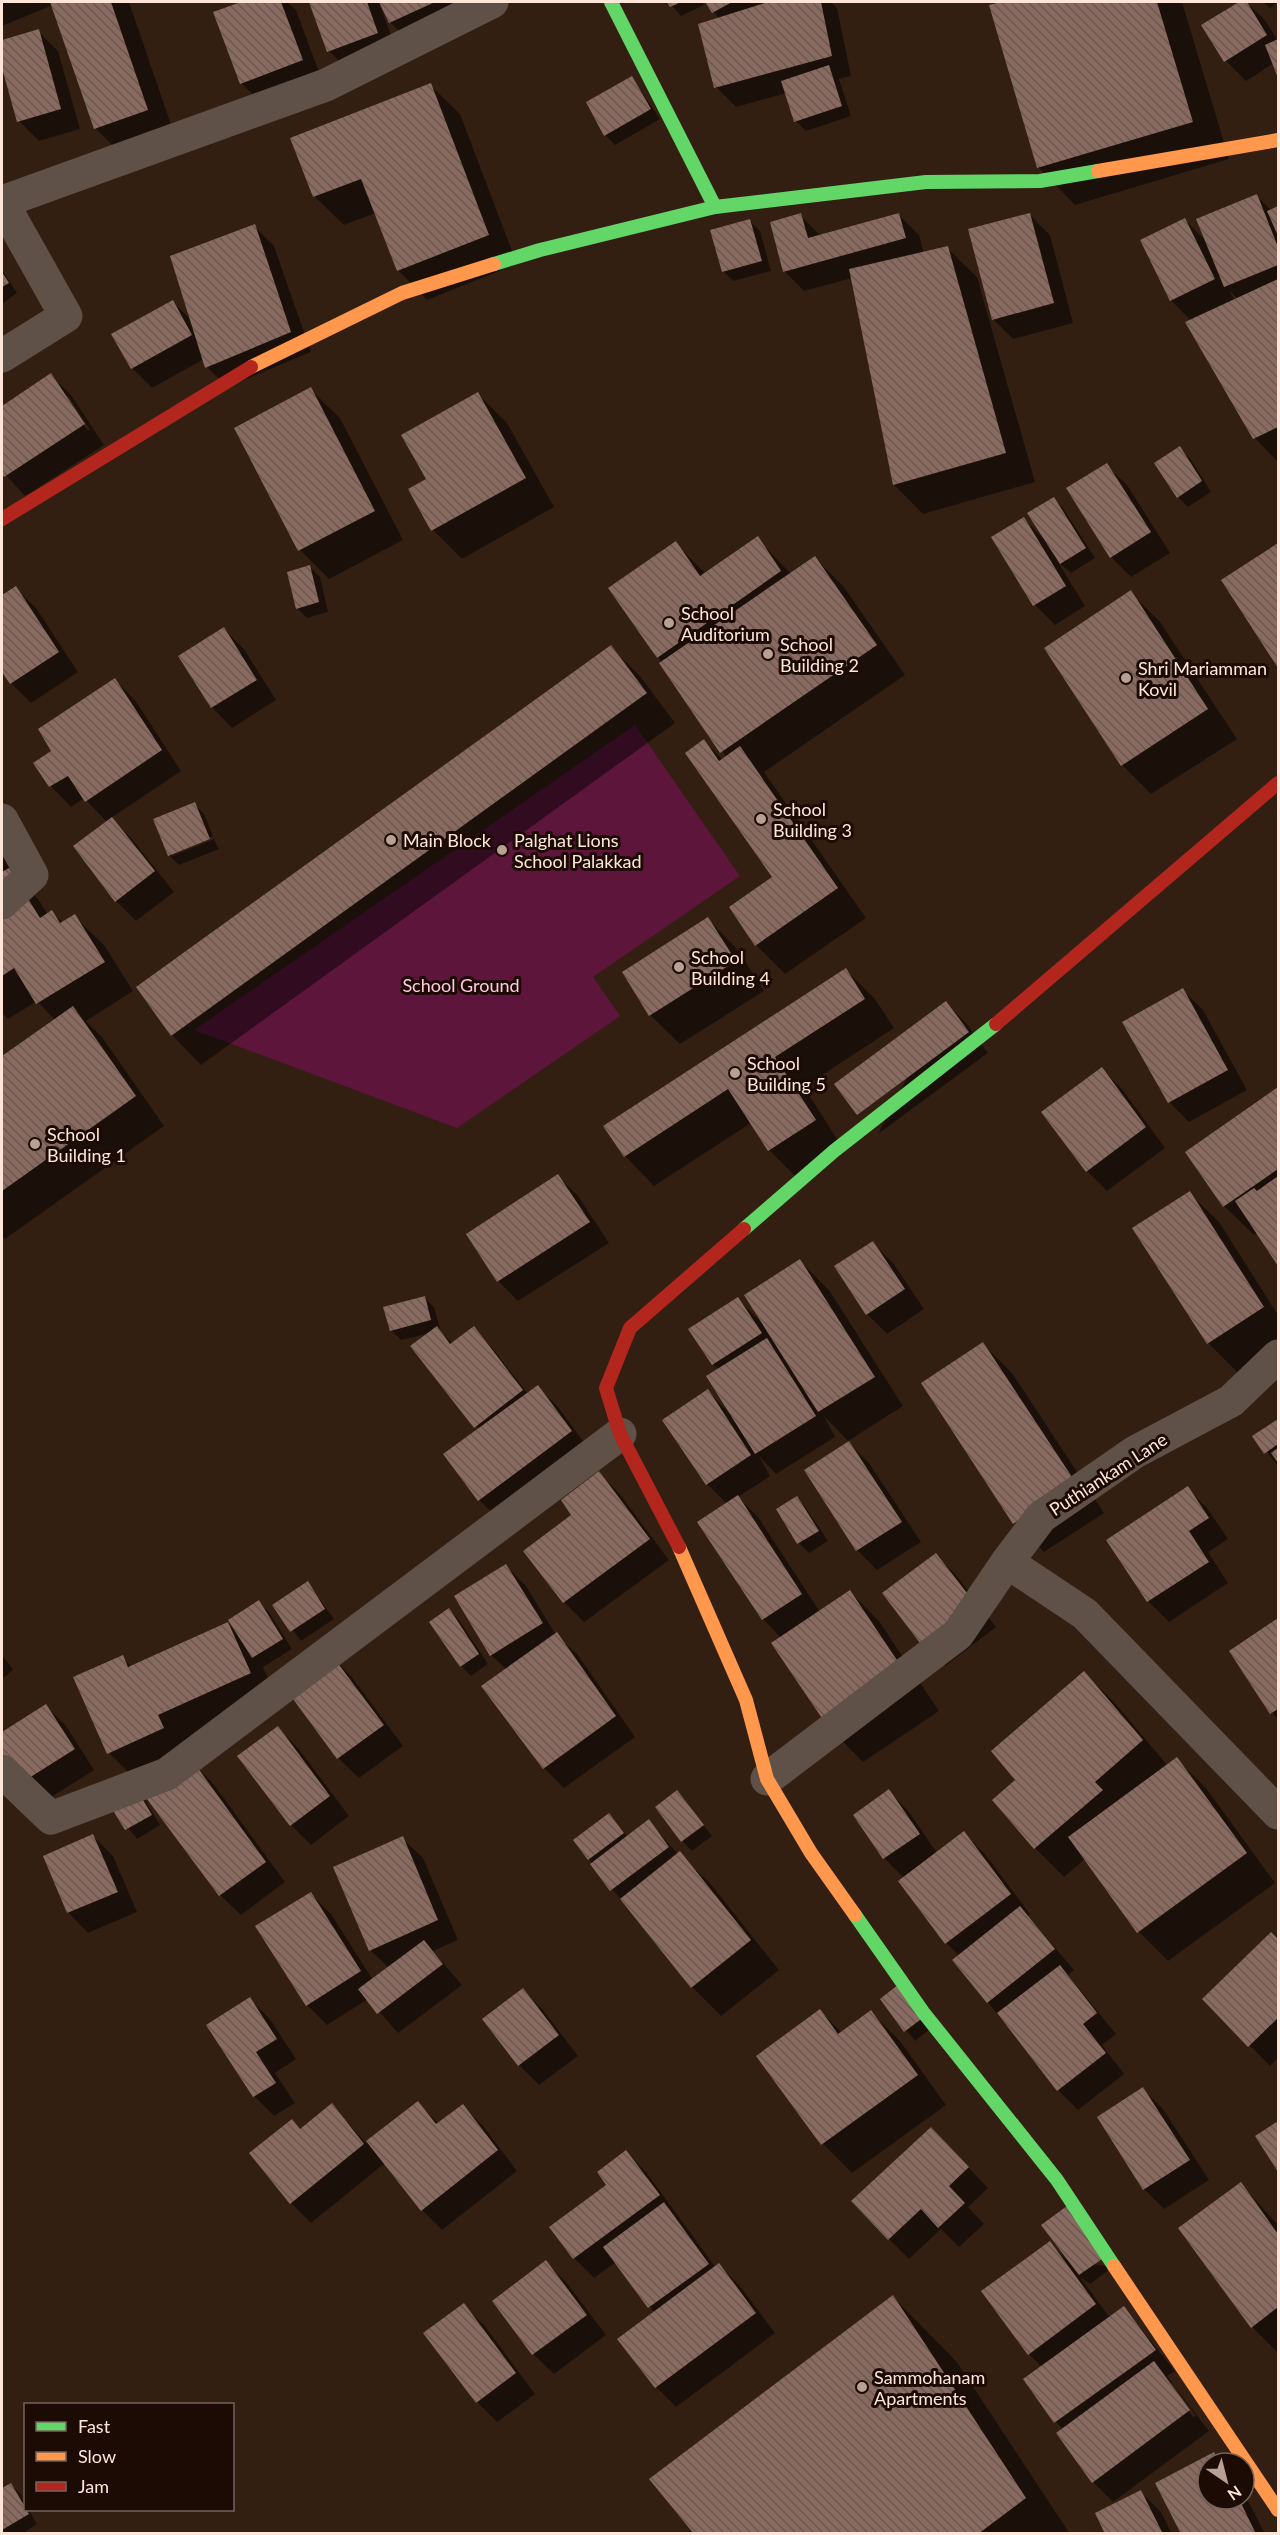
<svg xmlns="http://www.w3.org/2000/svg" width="1280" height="2535" font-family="Lato,sans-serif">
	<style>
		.green { fill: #5d153c }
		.shadow { fill: #0007; fill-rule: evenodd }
		.building { fill: url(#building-back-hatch) }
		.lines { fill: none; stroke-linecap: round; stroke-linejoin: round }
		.street { stroke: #5f5048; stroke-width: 33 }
		.fast { stroke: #63d668; stroke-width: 14 }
		.slow { stroke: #ff974d; stroke-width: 14 }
		.jam { stroke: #b3261e; stroke-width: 14 }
		.poi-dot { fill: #b8a093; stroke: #1b0b04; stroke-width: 2 }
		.labels { text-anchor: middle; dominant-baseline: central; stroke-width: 6; stroke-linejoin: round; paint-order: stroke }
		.poi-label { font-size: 18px; fill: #ffe6d9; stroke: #1b0b04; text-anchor: start }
		.park-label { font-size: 18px; fill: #fec8e1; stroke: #1b0b04 }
		.street-label { font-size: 18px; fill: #ffe6d9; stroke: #1b0b04 }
	</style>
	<defs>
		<pattern id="building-back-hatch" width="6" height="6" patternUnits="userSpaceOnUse" patternTransform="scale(1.5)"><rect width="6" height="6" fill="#896a61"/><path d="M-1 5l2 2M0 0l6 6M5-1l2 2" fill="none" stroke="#6a5851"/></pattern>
	</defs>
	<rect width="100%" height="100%" fill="#331f12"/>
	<polygon class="green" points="635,725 740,876 593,977 620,1016 457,1128 194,1030"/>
	<g class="shadow">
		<polygon points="2,2 129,2 176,139 124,157 95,128 53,5 2,26"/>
		<polygon points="246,2 287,2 296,10 322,80 261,103 241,83 215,13"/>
		<polygon points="311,2 491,2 410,42 390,22 382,5 380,6 398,53 349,71 329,51"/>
		<polygon points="669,2 702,2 704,5 681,16"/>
		<polygon points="707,2 831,2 837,8 851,76 839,79 851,116 806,131 796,121 787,93 736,107 716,87 719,19"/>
		<polygon points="1005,2 1182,2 1229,159 1075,205 1038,167 991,6"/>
		<polygon points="1241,2 1246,2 1265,20 1278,41 1278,74 1274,63 1246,81 1226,61 1203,25"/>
		<polygon points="1263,2 1278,2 1270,8"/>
		<polygon points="38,31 58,51 80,129 39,141 19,121 2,62 2,41"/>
		<polygon points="632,78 660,119 615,145 605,135"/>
		<polygon points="430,85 460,114 517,264 427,300 398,270 376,213 344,225 314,196"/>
		<path d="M1257,196L1271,210L1278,207V462L1255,438L1191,321L1171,300L1185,220L1207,242ZM1230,292H1231L1238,299L1235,301Z"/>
		<polygon points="800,215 821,236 899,215 919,235 924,253 947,248 977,277 1035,482 923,514 894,485 852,278 804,291 784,271"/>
		<polygon points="1030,215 1050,235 1073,323 1013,339 993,319"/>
		<polygon points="750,221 760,231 771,271 733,281 723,271"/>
		<polygon points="254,226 274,246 311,352 227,387 207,367 204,359 152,388 132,368 173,302 192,321"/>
		<polygon points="2,270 17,293 2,304"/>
		<path d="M51,375L71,395L104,445L25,496L2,471V408ZM64,396H68L90,430L88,431Z"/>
		<polygon points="310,389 340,418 403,540 329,579 300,550"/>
		<polygon points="478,394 507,423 554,507 462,559 433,530"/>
		<polygon points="1180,448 1190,458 1211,492 1188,507 1178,497 1156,463"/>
		<polygon points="1106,465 1127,485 1170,553 1131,577 1111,557"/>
		<polygon points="1053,498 1063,508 1095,558 1071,573 1058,562 1085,606 1055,625 1035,605 1024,519 1044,539"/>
		<polygon points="757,538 791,574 815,558 844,587 905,675 764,772 866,918 785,974 756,945 774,878 704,741 723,760 727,758 658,657 675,543 706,574"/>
		<polygon points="1278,545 1278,665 1223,581"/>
		<polygon points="310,567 320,577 328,612 307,618 297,608"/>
		<polygon points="15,588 36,608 78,672 31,703 11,683 2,669 2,597"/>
		<polygon points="1130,592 1160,622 1237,739 1151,794 1122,765"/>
		<polygon points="224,629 244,649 276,700 232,728 212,707"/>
		<polygon points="610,647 640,676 675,723 201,1065 172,1035 138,987"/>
		<polygon points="115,680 135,700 181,771 111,818 132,839 174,892 136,921 116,901 107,822 84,798 71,807 51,786 35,764 53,751"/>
		<polygon points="194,804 204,814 213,836 172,853 172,856 214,839 219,849 179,865 169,855"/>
		<polygon points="2,842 22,883 38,899 48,915 52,912 63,923 74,916 104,945 133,991 86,1021 102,1037 164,1126 5,1239 2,1236 2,1058 55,1020 37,1001 8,1019 2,1013"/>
		<polygon points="708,919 737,949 764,991 680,1044 650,1015"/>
		<polygon points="846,970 875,999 894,1028 804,1087 844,1150 799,1180 769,1150 751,1123 654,1186 625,1156"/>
		<polygon points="1183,990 1203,1010 1247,1090 1189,1122 1169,1102"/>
		<polygon points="946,1003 966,1023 988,1053 878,1134"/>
		<polygon points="1102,1069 1122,1089 1165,1148 1107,1191 1087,1171"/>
		<polygon points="1278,1089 1278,1261 1258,1232 1254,1235 1224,1206 1187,1152"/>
		<polygon points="558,1176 578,1196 609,1243 518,1301 498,1281 468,1234"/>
		<polygon points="1189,1193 1219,1222 1278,1315 1278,1346 1238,1373 1208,1343 1134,1228"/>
		<polygon points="873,1243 893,1263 924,1309 887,1334 867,1314"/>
		<polygon points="800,1261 829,1290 903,1406 848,1441 824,1416 835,1437 776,1474 759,1456 770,1476 738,1497 758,1517 820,1612 850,1592 879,1621 939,1711 863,1762 833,1732 781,1638 763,1619 699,1522 727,1504 707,1484 708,1391 730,1414 719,1370 713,1364 738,1299 761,1322"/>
		<polygon points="424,1297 434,1307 441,1332 453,1344 473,1328 493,1349 528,1394 538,1387 558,1407 591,1452 499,1520 479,1500 479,1430 430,1333 401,1340 391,1330"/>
		<polygon points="983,1344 1012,1373 1104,1513 1044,1552 1014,1523"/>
		<polygon points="1278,1420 1278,1466 1254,1436"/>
		<polygon points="849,1443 869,1463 921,1542 877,1570 857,1550"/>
		<polygon points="599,1473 619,1493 669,1560 584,1622 564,1602 573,1516"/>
		<polygon points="1187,1488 1207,1508 1228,1539 1208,1552 1228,1583 1169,1622 1149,1602 1108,1540"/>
		<polygon points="797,1498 806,1508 828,1541 809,1553 799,1543"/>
		<polygon points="936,1555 956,1575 996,1627 945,1666 925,1646"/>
		<polygon points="506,1566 526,1586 556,1635 577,1654 635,1737 564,1788 544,1768 483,1687 507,1670 491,1655"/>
		<polygon points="308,1583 334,1619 301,1641 274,1605"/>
		<polygon points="259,1602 269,1612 292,1649 263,1667 279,1702 138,1782 109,1753 122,1657 132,1667 228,1624 237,1633"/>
		<polygon points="449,1610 459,1620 488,1664 471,1676 461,1666 431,1622"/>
		<polygon points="1278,1620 1278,1720 1231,1652"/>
		<polygon points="2,1655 13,1670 2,1679"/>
		<polygon points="331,1656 351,1676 403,1746 359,1778 338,1758 287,1689"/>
		<polygon points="1084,1673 1114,1702 1168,1766 1177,1759 1206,1788 1275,1883 1168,1961 1139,1932 1085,1859 1064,1877 1035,1848 1017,1780"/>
		<polygon points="46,1706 66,1726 94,1770 42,1803 22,1782 2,1750 2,1734"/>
		<polygon points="278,1728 298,1748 349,1816 311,1845 291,1825"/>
		<polygon points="191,1762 212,1782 285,1882 241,1915 220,1895 146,1795"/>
		<polygon points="136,1790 145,1800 160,1825 137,1839 111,1805"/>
		<polygon points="889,1791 909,1812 937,1853 964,1833 984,1853 1030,1914 1028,1916 1074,1970 1068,1975 1116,2034 1102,2045 1124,2074 1078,2110 1058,2090 954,1960 960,1956 946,1943 904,1878 884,1858"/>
		<polygon points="677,1792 712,1836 692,1851 682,1841"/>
		<polygon points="609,1815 628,1837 648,1821 678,1854 709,1882 779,1970 721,2016 692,1987 592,1864 589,1859"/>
		<polygon points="93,1836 113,1856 137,1912 88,1933 68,1912"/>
		<polygon points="402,1838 423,1858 458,1940 433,1951 462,1985 398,2033 368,1999 327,2025 307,2005 311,1894 331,1914 373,1980 389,1968 370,1950"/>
		<polygon points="1271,1934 1278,1941 1278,2058 1270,2066 1204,1999"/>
		<polygon points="523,1990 543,2010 578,2056 539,2085 519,2065"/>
		<polygon points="250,1999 270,2019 296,2059 275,2073 295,2103 274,2116 254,2096"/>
		<polygon points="882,2000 933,2027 915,2041"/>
		<polygon points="820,2011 842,2033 871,2012 900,2041 946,2105 852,2173 823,2144 758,2056"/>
		<polygon points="1143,2089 1163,2109 1209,2180 1164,2209 1144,2189"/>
		<polygon points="418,2103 439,2124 463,2106 483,2126 517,2171 442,2230 422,2210 385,2163 311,2223 291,2203 292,2121 301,2130 332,2105 366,2143"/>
		<polygon points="1278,2123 1278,2169 1257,2136"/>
		<polygon points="951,2149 988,2188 968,2207 984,2224 959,2247 941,2229 909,2259 889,2239"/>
		<polygon points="626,2152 646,2172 716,2268 719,2265 739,2285 775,2333 676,2407 656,2387 655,2313 616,2262 594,2278 574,2258 551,2228 608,2185"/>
		<polygon points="1241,2184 1278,2225 1278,2353 1252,2327"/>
		<path d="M1049,2243L1068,2261L1113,2267L1090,2284L1080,2277L1110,2318L1124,2308L1175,2371L1167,2376L1209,2431L1113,2502L1093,2482L1063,2429L1056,2422L1042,2367L1029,2354ZM1168,2383H1172L1196,2416L1193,2417Z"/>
		<polygon points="546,2262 566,2282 606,2335 554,2374 533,2354"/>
		<polygon points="893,2297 956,2361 1070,2534 696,2534"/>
		<polygon points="463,2305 484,2325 535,2394 497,2422 477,2402"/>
		<polygon points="1214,2454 1223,2463 1208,2463 1208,2499 1244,2499 1244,2493 1265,2534 1183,2534 1157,2483"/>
		<polygon points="11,2485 21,2494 26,2510 29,2510 37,2524 22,2534 2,2534 2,2490"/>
		<polygon points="1141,2492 1161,2512 1172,2534 1107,2534"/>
	</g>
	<g class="building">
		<polygon points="50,2 111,2 148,110 94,129"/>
		<polygon points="241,2 281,2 303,60 240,84 213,12"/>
		<polygon points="309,2 367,2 378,33 327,52"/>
		<polygon points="379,2 435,2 389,23"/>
		<polygon points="667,2 681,2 670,7"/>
		<polygon points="705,2 732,2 712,13"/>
		<polygon points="768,2 821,2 832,56 714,88 698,24"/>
		<polygon points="1000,2 1157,2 1193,122 1037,168 989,5"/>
		<polygon points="1239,2 1247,2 1267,35 1224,62 1201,25"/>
		<polygon points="39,29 61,109 17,122 2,68 2,40"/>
		<polygon points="1278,39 1278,78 1265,45"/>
		<polygon points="829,65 842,106 794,122 781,81"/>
		<polygon points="632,76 651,109 604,136 586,102"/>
		<polygon points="431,83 489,235 397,271 361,179 313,197 290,138"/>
		<polygon points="1257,194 1278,247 1278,265 1224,287 1196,219"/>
		<polygon points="1278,206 1278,236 1267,211"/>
		<polygon points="801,213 808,238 899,213 906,238 783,272 770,222"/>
		<polygon points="1030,213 1054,303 992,320 968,229"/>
		<polygon points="1185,218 1215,279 1170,301 1140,240"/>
		<polygon points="750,219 762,261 722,272 710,230"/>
		<polygon points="255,224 291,332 205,368 170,256"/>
		<polygon points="948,246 1006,453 893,485 849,269"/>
		<polygon points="2,272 9,283 2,287"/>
		<polygon points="1278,279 1278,427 1253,439 1185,322"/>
		<polygon points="173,300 192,335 131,369 111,334"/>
		<polygon points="51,373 85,424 4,477 2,474 2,406"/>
		<polygon points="311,387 375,511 298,551 234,428"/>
		<polygon points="478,392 526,478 431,531 408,489 426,479 401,435"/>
		<polygon points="1180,446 1202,481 1177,498 1154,463"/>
		<polygon points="1107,463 1151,532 1110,558 1066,488"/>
		<polygon points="1054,497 1086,548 1060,564 1027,513"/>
		<polygon points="1024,517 1066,586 1033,606 991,537"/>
		<polygon points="758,536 781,571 657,658 608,588 676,541 700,576"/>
		<polygon points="1278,543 1278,668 1221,580"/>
		<polygon points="815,556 877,645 720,753 659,663"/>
		<polygon points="310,565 319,602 296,609 287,572"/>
		<polygon points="16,586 59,652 10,684 2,672 2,595"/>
		<polygon points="1131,590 1208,709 1121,766 1044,648"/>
		<polygon points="224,627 257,680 211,708 178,656"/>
		<polygon points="611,645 647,693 171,1036 136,987"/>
		<polygon points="115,678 162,750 85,802 68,776 49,787 33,763 51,751 38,729"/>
		<polygon points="704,739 719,761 740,746 838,888 755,946 729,907 772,877 685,753"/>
		<polygon points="195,802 210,839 168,856 153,819"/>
		<polygon points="112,817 155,871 115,902 73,846"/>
		<polygon points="9,868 40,918 52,910 60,923 75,914 105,962 36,1004 14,968 2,976 2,872"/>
		<polygon points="708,917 736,961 649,1016 622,972"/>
		<polygon points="846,968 865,999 775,1057 816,1120 768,1151 728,1089 624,1157 603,1126"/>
		<polygon points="1183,988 1228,1070 1168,1103 1122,1022"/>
		<polygon points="946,1001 969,1032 857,1115 834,1084"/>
		<polygon points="73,1006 136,1096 2,1191 2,1056"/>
		<polygon points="1102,1067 1146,1127 1086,1172 1041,1112"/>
		<polygon points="1278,1087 1278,1169 1223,1207 1185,1152"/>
		<polygon points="558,1174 590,1222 497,1282 466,1234"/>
		<polygon points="1278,1176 1278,1266 1235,1201 1254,1188 1257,1191"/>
		<polygon points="1190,1191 1264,1307 1207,1344 1132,1228"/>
		<polygon points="873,1241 905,1289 866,1315 834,1266"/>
		<polygon points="800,1259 875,1377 818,1412 744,1295"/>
		<polygon points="425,1296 431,1320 390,1331 383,1307"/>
		<polygon points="738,1297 762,1333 712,1365 688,1329"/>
		<polygon points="437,1326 450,1344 474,1326 523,1390 474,1428 410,1346"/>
		<polygon points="767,1338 816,1416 755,1454 706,1376"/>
		<polygon points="983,1342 1076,1483 1013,1524 921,1383"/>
		<polygon points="538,1385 572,1431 478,1501 443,1454"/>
		<polygon points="708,1389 751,1455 706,1485 662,1420"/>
		<polygon points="1278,1419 1278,1444 1264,1454 1252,1436"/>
		<polygon points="849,1441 902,1522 856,1551 804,1470"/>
		<polygon points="1278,1448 1278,1463 1271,1453"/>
		<polygon points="599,1471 650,1539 563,1603 523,1551 571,1515 561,1500"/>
		<polygon points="1188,1486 1209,1518 1189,1531 1209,1562 1147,1602 1106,1540"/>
		<polygon points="738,1495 802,1594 762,1620 697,1522"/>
		<polygon points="797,1496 819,1531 797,1544 776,1509"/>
		<polygon points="936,1553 977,1606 923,1647 882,1593"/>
		<polygon points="506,1564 543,1623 490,1656 454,1596"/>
		<polygon points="308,1581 325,1609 290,1632 272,1605"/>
		<polygon points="850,1590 911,1681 832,1733 771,1643"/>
		<polygon points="259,1600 283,1639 252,1658 228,1620"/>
		<polygon points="449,1608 479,1654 460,1667 429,1622"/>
		<polygon points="1278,1618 1278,1709 1270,1714 1229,1651"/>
		<polygon points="228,1622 251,1673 158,1715 164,1728 107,1754 73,1677 123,1655 128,1667"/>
		<polygon points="557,1632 616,1716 543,1769 481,1686"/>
		<polygon points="331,1654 384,1725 337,1759 285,1688"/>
		<polygon points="1084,1671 1143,1740 1095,1782 1103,1790 1034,1849 992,1800 1015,1780 991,1751"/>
		<polygon points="46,1704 75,1749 21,1783 2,1753 2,1732"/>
		<polygon points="278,1726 330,1796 290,1826 237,1756"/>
		<polygon points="1177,1757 1247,1853 1137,1933 1068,1837"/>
		<polygon points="192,1760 266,1862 219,1896 144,1795"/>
		<polygon points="136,1788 152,1815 125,1830 109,1804"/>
		<polygon points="889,1789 920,1834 883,1859 853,1815"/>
		<polygon points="677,1790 704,1825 681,1842 655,1807"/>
		<polygon points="609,1813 624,1833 588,1860 573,1840"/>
		<polygon points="649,1819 669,1847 610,1891 590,1864"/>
		<polygon points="964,1831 1011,1894 945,1944 898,1881"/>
		<polygon points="93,1834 118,1892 67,1913 43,1856"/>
		<polygon points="403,1836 438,1920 369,1951 333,1867"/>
		<polygon points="680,1851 751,1940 691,1988 620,1899"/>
		<polygon points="311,1892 361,1971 306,2006 255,1926"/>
		<polygon points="1020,1906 1055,1949 987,2003 952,1960"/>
		<polygon points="1271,1932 1278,1939 1278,2018 1248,2047 1202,1999"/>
		<polygon points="424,1940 443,1964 377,2014 358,1989"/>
		<polygon points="1060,1965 1097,2013 1083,2024 1106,2053 1057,2091 997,2013"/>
		<polygon points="899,1984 924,2017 904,2032 880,1999"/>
		<polygon points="523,1988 559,2035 518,2066 482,2019"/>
		<polygon points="250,1997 277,2039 256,2052 276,2083 253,2097 206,2025"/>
		<polygon points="820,2009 838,2034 871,2010 918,2075 821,2145 756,2056"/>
		<polygon points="1143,2087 1190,2160 1143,2190 1097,2117"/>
		<polygon points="418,2101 436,2124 463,2104 498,2150 421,2211 366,2141"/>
		<polygon points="332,2103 364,2144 290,2204 249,2153 292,2119 300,2129"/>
		<polygon points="1278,2121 1278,2172 1255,2136"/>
		<polygon points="931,2127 969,2167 949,2186 965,2203 938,2228 921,2209 888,2240 851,2201"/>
		<polygon points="626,2150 660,2195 573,2259 549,2227 606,2185 597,2172"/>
		<polygon points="1241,2182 1278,2234 1278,2307 1251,2328 1178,2228"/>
		<polygon points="664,2202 709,2264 648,2308 603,2247"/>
		<polygon points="1067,2206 1105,2257 1079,2275 1041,2225"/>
		<polygon points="1050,2241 1096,2304 1028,2355 981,2291"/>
		<polygon points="546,2260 587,2315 532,2355 492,2301"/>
		<polygon points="719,2263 756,2313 655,2388 617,2339"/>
		<polygon points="893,2295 1026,2498 978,2534 694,2534 649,2479"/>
		<polygon points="464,2303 516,2373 476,2403 423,2333"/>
		<polygon points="1124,2306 1156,2350 1054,2423 1023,2379"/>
		<polygon points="1154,2361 1190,2410 1092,2483 1056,2433"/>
		<polygon points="1214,2452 1220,2463 1208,2463 1208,2499 1239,2499 1256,2534 1181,2534 1155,2483"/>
		<polygon points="11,2483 29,2514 2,2530 2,2488"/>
		<polygon points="1141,2490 1163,2534 1105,2534 1095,2513"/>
	</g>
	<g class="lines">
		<g class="street">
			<polyline points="2,356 66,316 2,202 326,85 492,2"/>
			<polyline points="2,820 32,875 2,903"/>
			<polyline points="1007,1562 1085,1614 1278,1813"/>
			<polyline points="2,1771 51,1818 167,1774 620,1434"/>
			<polyline points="767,1779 958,1634 1007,1562 1041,1517 1135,1452 1231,1401 1278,1356"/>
		</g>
		<g class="fast">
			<polyline points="611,2 715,207 926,182 1040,181 1098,171"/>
			<polyline points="494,264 540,250 715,207"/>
			<polyline points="744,1229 834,1151 996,1024"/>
			<polyline points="855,1915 923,2012 1057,2180 1114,2266"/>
		</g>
		<g class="slow">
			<polyline points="1098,171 1278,140"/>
			<polyline points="251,367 402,293 494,264"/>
			<polyline points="679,1547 746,1700 767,1779 811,1853 855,1915"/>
			<polyline points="1114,2266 1278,2510"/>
		</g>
		<g class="jam">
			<polyline points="2,519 251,367"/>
			<polyline points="996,1024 1278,783"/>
			<polyline points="679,1547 620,1434 606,1388 630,1328 744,1229"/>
		</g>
	</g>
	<g class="poi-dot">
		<circle cx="669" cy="623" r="6"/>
		<circle cx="768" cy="654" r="6"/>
		<circle cx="1126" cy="678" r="6"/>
		<circle cx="761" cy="819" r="6"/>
		<circle cx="391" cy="840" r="6"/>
		<circle cx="502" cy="850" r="6"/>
		<circle cx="679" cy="967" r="6"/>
		<circle cx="735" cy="1073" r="6"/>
		<circle cx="35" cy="1144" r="6"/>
		<circle cx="862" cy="2387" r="6"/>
	</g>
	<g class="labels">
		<g class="poi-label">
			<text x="681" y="613">School<tspan x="681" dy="21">Auditorium</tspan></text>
			<text x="780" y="644">School<tspan x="780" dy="21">Building 2</tspan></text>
			<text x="1138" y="668">Shri Mariamman<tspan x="1138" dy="21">Kovil</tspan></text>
			<text x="773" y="809">School<tspan x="773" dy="21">Building 3</tspan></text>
			<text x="403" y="840">Main Block</text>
			<text x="514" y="840">Palghat Lions<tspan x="514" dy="21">School Palakkad</tspan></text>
			<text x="691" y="957">School<tspan x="691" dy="21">Building 4</tspan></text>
			<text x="747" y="1063">School<tspan x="747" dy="21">Building 5</tspan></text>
			<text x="47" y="1134">School<tspan x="47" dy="21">Building 1</tspan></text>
			<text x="874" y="2377">Sammohanam<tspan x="874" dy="21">Apartments</tspan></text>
		</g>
		<g class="park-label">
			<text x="461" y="985">School Ground</text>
		</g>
		<g class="street-label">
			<text transform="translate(1108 1474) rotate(-33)">Puthiankam Lane</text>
		</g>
	</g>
	<rect width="1280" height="2535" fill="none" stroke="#ffe6d9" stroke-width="6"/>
	<rect x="24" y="2403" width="210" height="108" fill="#1b0b04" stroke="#766359" stroke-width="1.5"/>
	<rect x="36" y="2422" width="30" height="9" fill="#63d668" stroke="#766359" stroke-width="1.5"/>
	<text x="78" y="2433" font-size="18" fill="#ffe6d9">Fast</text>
	<rect x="36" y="2452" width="30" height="9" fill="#ff974d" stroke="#766359" stroke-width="1.5"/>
	<text x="78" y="2463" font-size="18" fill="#ffe6d9">Slow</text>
	<rect x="36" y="2482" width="30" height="9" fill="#b3261e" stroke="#766359" stroke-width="1.5"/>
	<text x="78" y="2493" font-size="18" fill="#ffe6d9">Jam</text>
	<g transform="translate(1226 2481) rotate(145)"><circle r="28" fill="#1b0b04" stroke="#766359" stroke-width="1.5"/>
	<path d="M0-4.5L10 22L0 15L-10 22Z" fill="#b8a093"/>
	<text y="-9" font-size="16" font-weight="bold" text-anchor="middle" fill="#ffe6d9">N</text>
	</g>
</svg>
